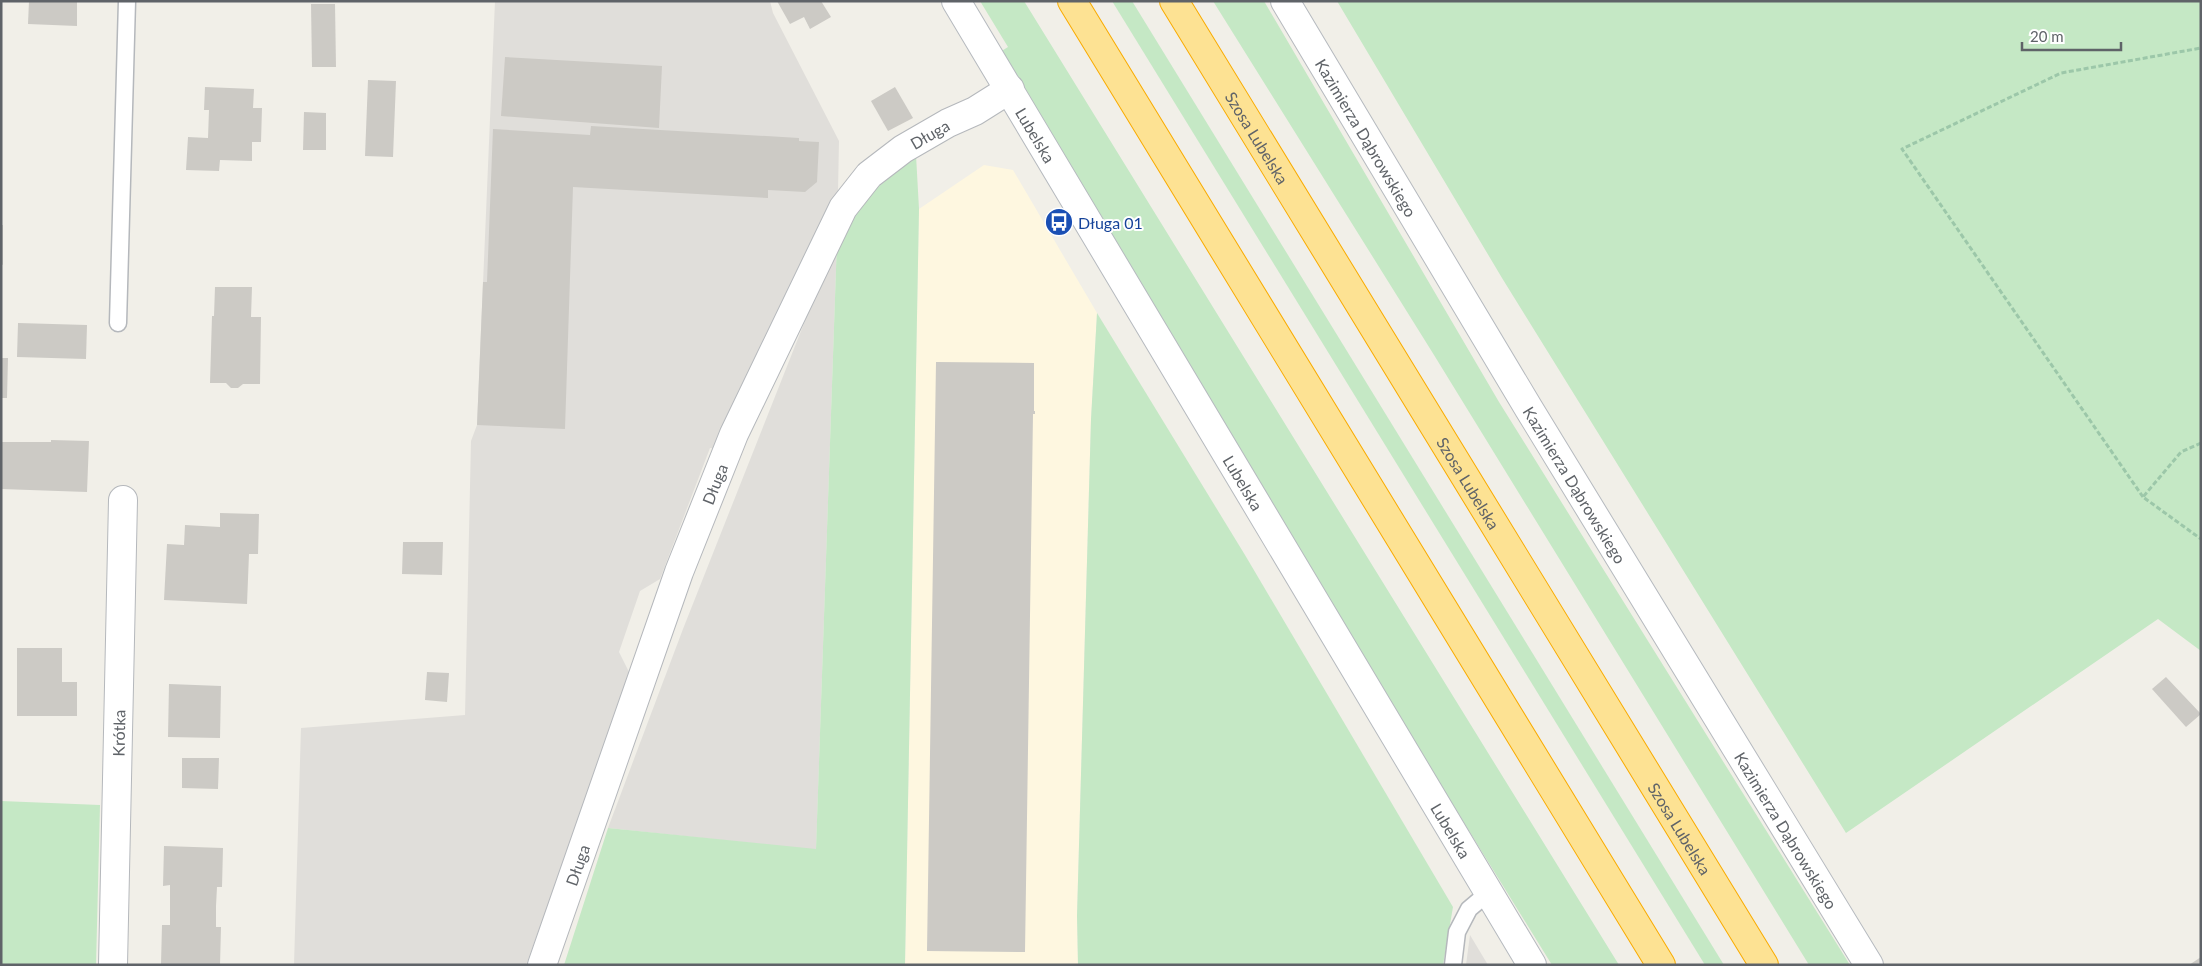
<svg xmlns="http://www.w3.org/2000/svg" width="2202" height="966" font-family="Lato,sans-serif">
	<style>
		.commercial { fill: #fef7e0 }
		.industrial { fill: #e0deda }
		.green { fill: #c5e8c5 }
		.building { fill: #cccac5 }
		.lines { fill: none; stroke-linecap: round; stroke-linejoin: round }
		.lane-casing { stroke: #b5b8bc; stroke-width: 19 }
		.street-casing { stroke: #b5b8bc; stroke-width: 30 }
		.secondary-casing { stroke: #b6babf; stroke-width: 30 }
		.highway-casing { stroke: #f9ab00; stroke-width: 30 }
		.path { stroke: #9cc7a9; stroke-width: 3; stroke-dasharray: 5 2.5; stroke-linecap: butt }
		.lane { stroke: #fff; stroke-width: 16 }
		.street { stroke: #fff; stroke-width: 28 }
		.secondary { stroke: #fff; stroke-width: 28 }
		.highway { stroke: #fde293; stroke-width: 28 }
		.labels { text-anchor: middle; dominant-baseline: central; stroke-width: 4; stroke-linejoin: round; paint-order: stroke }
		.street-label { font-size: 16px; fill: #5f6368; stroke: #fff }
		.transit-label { font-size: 16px; fill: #164399; stroke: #fff; text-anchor: start }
	</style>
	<rect width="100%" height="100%" fill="#f1efe8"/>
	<polygon class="commercial" points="984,165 1013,170 1097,313 1091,419 1077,916 1078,965 905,965 919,209"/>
	<g class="industrial">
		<polygon points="495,1 770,1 773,13 839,141 838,191 717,449 710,448 660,579 640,591 619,652 631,676 526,965 294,965 301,728 465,715 471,441 477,425"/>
		<polygon points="837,240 816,850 608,828 683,629"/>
		<polygon points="1470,935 1488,965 1466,965"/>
	</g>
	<g class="green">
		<polygon points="980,1 1024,1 1619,965 1552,965 1362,658 1000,52 1008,47"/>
		<polygon points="1112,1 1132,1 1724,965 1705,965"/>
		<polygon points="1213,1 1264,1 1499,402 1850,965 1809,965 1434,355"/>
		<polygon points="1337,1 2201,1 2201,651 2158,619 1846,833 1502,278"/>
		<polygon points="916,155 919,209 905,965 564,965 608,828 816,849 837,240 859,203"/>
		<polygon points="1097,313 1245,555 1453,907 1443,965 1078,965 1077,916 1091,419"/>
		<polygon points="1,801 100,805 96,965 1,965"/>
	</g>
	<g class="building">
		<polygon points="29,1 77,1 77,26 28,24"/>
		<polygon points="777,1 821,1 831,17 810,29 804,17 790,24"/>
		<polygon points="311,4 335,4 336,67 312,67"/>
		<polygon points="505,57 662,66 659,128 501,116"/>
		<polygon points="368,80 396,81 393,157 365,156"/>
		<polygon points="205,87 254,89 253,108 262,108 261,142 252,142 252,161 220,160 219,171 186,170 188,137 208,138 209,110 204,110"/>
		<polygon points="895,87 913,118 888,131 871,101"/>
		<polygon points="304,112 326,113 326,150 303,150"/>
		<polygon points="591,126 799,138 799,141 819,142 817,182 805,192 768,190 768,198 573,187 565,429 477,425 483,282 487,282 493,129 590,135"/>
		<polygon points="1,225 3,225 3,265 1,264"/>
		<polygon points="215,287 252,287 251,317 261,317 260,384 243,384 238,388 231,388 226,383 210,383 212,316 214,316"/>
		<polygon points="18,323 87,325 86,359 17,357"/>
		<polygon points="1,358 8,358 7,398 1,398"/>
		<polygon points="936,362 1034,363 1034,411 1035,411 1035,414 1033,414 1025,952 927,951"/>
		<polygon points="51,440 89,441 87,492 1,489 2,442 51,442"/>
		<polygon points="220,513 259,514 258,554 249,554 247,604 164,600 167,544 184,545 185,525 220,527"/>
		<polygon points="403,542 443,542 442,575 402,574"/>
		<polygon points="17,648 62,648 62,682 77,682 77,716 17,716"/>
		<polygon points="427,672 449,673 447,702 425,700"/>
		<polygon points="2166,677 2201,714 2186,727 2152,689"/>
		<polygon points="169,684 221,686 220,738 168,737"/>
		<polygon points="182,758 219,758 218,789 182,788"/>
		<polygon points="164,846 223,848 222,887 217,887 216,906 216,927 221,927 220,965 161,964 162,925 170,925 170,885 163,886"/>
		<polygon points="2201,957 2201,965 2189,965"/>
	</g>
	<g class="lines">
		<defs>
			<g id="lane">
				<polyline points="118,323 127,1"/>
				<polyline points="1453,965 1457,932 1469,909 1488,893"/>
			</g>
			<g id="street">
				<path id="s1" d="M113,965L123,500"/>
				<path id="s2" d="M542,965L679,572L734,434L843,208L869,175L903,149L948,123L975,111L1010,89"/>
			</g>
			<g id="secondary">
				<path id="s3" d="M956,1L1532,965"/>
				<path id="s4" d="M1285,1L1529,409L1869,965"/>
			</g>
			<g id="highway">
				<polyline points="1072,1 1661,965"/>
				<path id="s5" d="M1174,1L1764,965"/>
			</g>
		</defs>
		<use href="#lane" class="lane-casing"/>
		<use href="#street" class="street-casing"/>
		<use href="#secondary" class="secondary-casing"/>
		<use href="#highway" class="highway-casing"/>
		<g class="path">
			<polyline points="2201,443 2181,452 2143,497 2201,539"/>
			<polyline points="2143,497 1902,149 2061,73 2201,48"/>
		</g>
		<use href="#lane" class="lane"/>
		<use href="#street" class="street"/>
		<use href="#secondary" class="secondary"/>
		<use href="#highway" class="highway"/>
	</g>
	<defs>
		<symbol id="bus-disc" viewBox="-11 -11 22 22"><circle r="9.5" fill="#1a4fb4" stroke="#fff"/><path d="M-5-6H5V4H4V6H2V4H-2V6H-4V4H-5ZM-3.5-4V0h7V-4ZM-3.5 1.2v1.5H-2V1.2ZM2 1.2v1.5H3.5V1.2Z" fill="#fff"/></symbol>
	</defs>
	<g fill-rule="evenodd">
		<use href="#bus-disc" x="1043" y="206" width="32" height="32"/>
	</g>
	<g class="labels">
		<g class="street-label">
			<text stroke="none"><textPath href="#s2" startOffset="931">Długa</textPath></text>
			<text stroke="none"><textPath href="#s3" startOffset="156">Lubelska</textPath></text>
			<text stroke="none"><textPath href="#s4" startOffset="159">Kazimierza Dąbrowskiego</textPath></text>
			<text stroke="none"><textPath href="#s5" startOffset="160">Szosa Lubelska</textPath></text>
			<text stroke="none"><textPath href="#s2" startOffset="511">Długa</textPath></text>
			<text stroke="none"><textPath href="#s3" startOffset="561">Lubelska</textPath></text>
			<text stroke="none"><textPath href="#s5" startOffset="565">Szosa Lubelska</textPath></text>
			<text stroke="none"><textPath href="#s4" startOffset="564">Kazimierza Dąbrowskiego</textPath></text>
			<text stroke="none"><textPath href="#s1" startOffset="232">Krótka</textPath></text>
			<text stroke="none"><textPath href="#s5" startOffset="970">Szosa Lubelska</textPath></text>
			<text stroke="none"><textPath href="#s4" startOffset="969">Kazimierza Dąbrowskiego</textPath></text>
			<text stroke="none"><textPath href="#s3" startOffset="966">Lubelska</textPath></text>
			<text stroke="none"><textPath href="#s2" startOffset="106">Długa</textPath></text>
		</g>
		<g class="transit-label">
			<text x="1078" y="222">Długa 01</text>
		</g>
	</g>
	<rect width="2202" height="966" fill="none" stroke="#5f6368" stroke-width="5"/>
	<path d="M2022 42v8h99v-8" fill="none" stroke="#5f6368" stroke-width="2.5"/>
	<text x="2030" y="42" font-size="15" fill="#5f6368" stroke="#ffffff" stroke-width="4" paint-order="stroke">20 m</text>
</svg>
